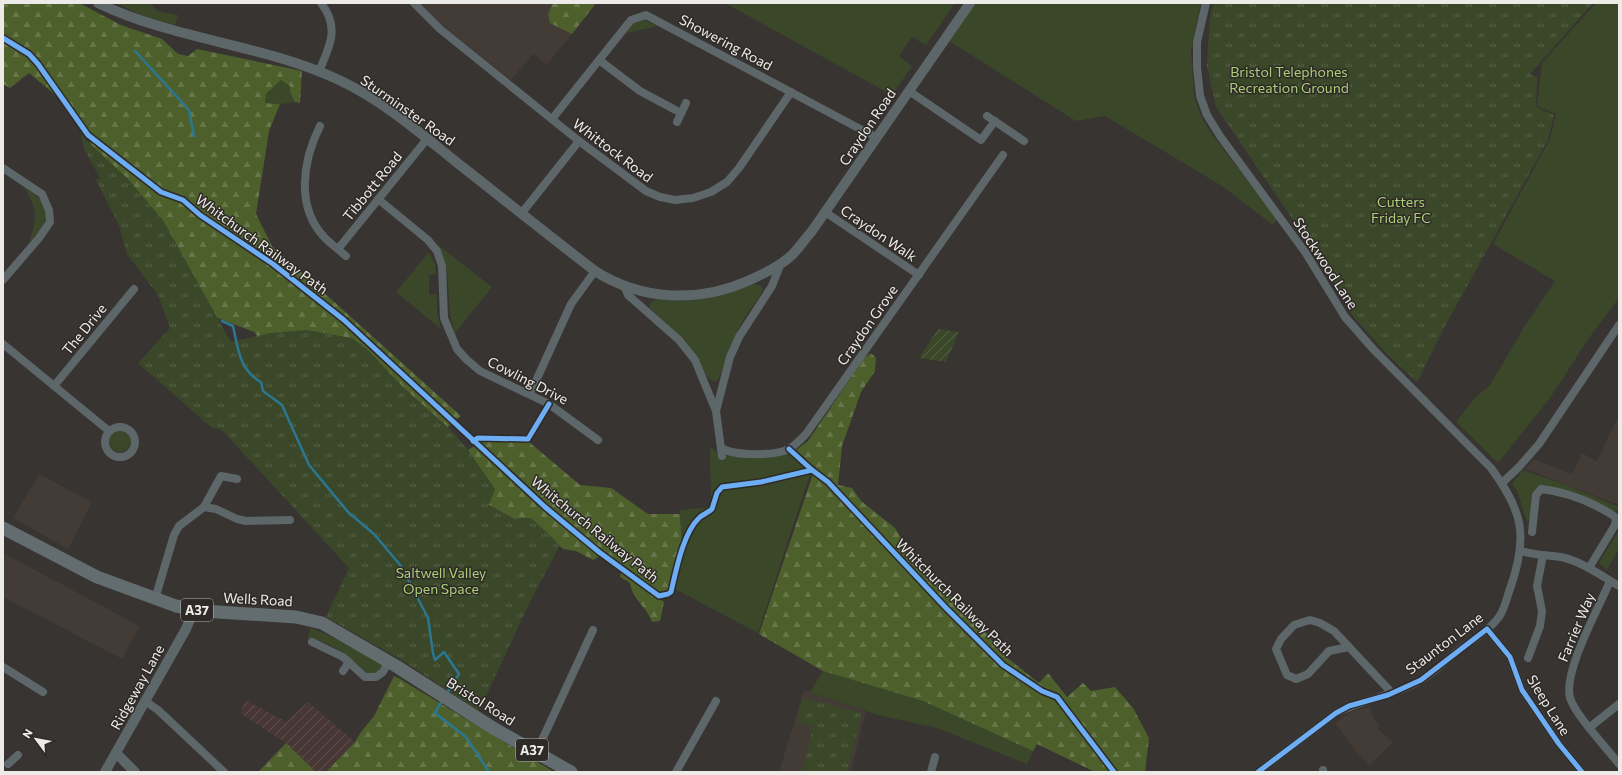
<svg xmlns="http://www.w3.org/2000/svg" width="1622" height="775" font-family="Commissioner,sans-serif">
	<style>
		.built { fill: #433b35 }
		.industrial { fill: url(#industrial-furrows) }
		.grass { fill: #3b4729 }
		.forest { fill: url(#forest-firs) }
		.park { fill: url(#park-tufts) }
		.garden { fill: url(#garden-furrows) }
		.lines { fill: none; stroke-linecap: round; stroke-linejoin: round }
		.stream { stroke: #2a7791; stroke-width: 2.5 }
		.minor { stroke: #5d6669; stroke-width: 8 }
		.tertiary { stroke: #5d6669; stroke-width: 10 }
		.trunk { stroke: #636d70; stroke-width: 13 }
		.cycleway-casing { stroke: #2e2a27; stroke-width: 8 }
		.cycleway { stroke: #6dadf4; stroke-width: 5 }
		.labels { text-anchor: middle; dominant-baseline: central; stroke-width: 3; stroke-linejoin: round; paint-order: stroke }
		.shield { fill: #2e2a27; stroke: #b4b1ae; stroke-width: 1 }
		.shield-label { font-size: 13px; font-weight: bold; fill: #edebe8 }
		.street-label { font-size: 14px; fill: #edebe8; stroke: #2e2a27 }
		.park-label { font-size: 14px; fill: #acce77; stroke: #2e2a27 }
	</style>
	<defs>
		<pattern id="industrial-furrows" width="10" height="10" patternUnits="userSpaceOnUse"><rect width="10" height="10" fill="#483734"/><path d="M-1 1l2-2M0 10L10 0M9 11l2-2" fill="none" stroke="#635451"/></pattern>
		<pattern id="forest-firs" width="22" height="20" patternUnits="userSpaceOnUse"><rect width="22" height="20" fill="#4d602c"/><path d="M5 1l3.5 6h-7zM16 11l3.5 6h-7z" fill="#67774b"/></pattern>
		<pattern id="park-tufts" width="24" height="20" patternUnits="userSpaceOnUse"><rect width="24" height="20" fill="#3b4729"/><path d="M3 7l-1-3M5 7V3M7 7l1-3M15 17l-1-3M17 17v-4M19 17l1-3" fill="none" stroke="#586248"/></pattern>
		<pattern id="garden-furrows" width="10" height="10" patternUnits="userSpaceOnUse"><rect width="10" height="10" fill="#3b4729"/><path d="M-1 1l2-2M0 10L10 0M9 11l2-2" fill="none" stroke="#586248"/></pattern>
	</defs>
	<rect width="100%" height="100%" fill="#373432"/>
	<g class="built">
		<polygon points="420,3 596,3 547,65 533,54 511,80 441,24"/>
		<polygon points="1619,415 1619,505 1525,469 1534,459 1572,474 1582,453 1597,461"/>
		<polygon points="39,474 92,502 68,549 13,518"/>
		<polygon points="3,553 140,626 122,659 3,597"/>
		<polygon points="804,690 866,711 851,772 779,772"/>
		<polygon points="1370,707 1373,717 1379,725 1377,728 1393,742 1370,765 1357,753 1335,723 1353,711"/>
	</g>
	<polygon class="industrial" points="246,700 286,722 308,702 355,742 326,772 316,772 286,743 240,713"/>
	<g class="grass">
		<polygon points="116,3 150,3 157,11 178,15 175,25 145,17"/>
		<polygon points="725,3 955,3 926,45 912,37 899,56 912,66 892,95"/>
		<polygon points="975,3 1201,3 1191,49 1194,97 1202,118 1213,136 1277,219 1273,225 1222,186 1105,116 1076,121 949,41"/>
		<polygon points="1596,3 1619,3 1619,298 1589,338 1550,398 1498,463 1456,422 1475,398 1490,385 1526,324 1555,281 1493,244 1550,139 1556,114 1537,106 1542,63"/>
		<polygon points="644,20 658,26 626,33 634,23"/>
		<polygon points="281,80 291,86 290,92 295,102 280,104 265,103 266,94"/>
		<path d="M24,187C54,206 51,219 29,243C37,218 38,210 24,187Z"/>
		<path d="M437,244L492,287L455,333C444,302 454,271 437,244Z"/>
		<polygon points="429,252 435,264 436,274 429,275 429,295 437,294 437,312 441,329 396,292"/>
		<path d="M754,284L760,285L763,289C759,301 749,309 743,320C733,340 727,361 718,380L714,382L708,378L687,343L650,308V304L656,299C694,304 719,298 754,284Z"/>
		<circle cx="120" cy="441" r="11"/>
		<path d="M712,448C715,450 717,453 719,454C738,459 775,456 794,453L812,468L758,633L675,589L670,590L682,544L680,510L711,507L710,450Z"/>
		<polygon points="1523,470 1566,485 1619,507 1619,510 1613,512 1540,486 1532,493 1530,519 1527,522 1517,491 1512,484"/>
		<polygon points="1619,530 1619,548 1607,570 1599,563"/>
		<path d="M311,628L339,640L381,664V668L375,674H369C352,660 331,639 307,639Z"/>
		<polygon points="823,671 923,701 1033,751 1027,764 937,728 878,715 810,692"/>
	</g>
	<g class="forest">
		<polygon points="3,3 79,3 121,25 162,39 178,54 188,56 197,49 302,71 300,103 295,102 290,92 290,86 281,80 266,94 265,103 280,104 269,131 256,214 272,246 461,416 443,431 286,371 254,332 215,317 157,226 91,150 89,136 83,123 65,99 53,93 29,73 10,88 3,84"/>
		<polygon points="553,3 596,3 572,34 550,23 548,14"/>
		<polygon points="871,353 876,358 875,371 861,392 842,446 838,485 852,488 861,501 895,528 913,558 985,631 1001,653 1039,683 1048,673 1067,697 1083,683 1091,691 1115,687 1133,708 1149,738 1145,772 1095,772 1037,744 1033,751 923,701 823,671 759,634 815,468 795,451 808,441 864,358"/>
		<path d="M483,441L529,442L580,485L611,488L648,514H680L682,544L670,590L665,593L660,592L657,597L664,602L660,621L652,622C646,605 633,601 630,583L620,577L622,565L605,553L593,560L576,551L563,549L531,518L514,519L489,505L468,450Z"/>
		<polygon points="394,676 400,679 554,772 326,772 355,742 361,732 374,716"/>
		<polygon points="286,743 316,772 258,772"/>
	</g>
	<g class="park">
		<polygon points="1214,3 1593,3 1530,74 1537,77 1536,107 1554,115 1548,140 1446,324 1417,382 1384,351 1353,316 1328,271 1216,107 1207,66 1210,16"/>
		<polygon points="81,135 128,179 163,220 231,342 270,333 307,330 352,338 367,349 403,387 450,429 468,450 495,489 489,505 514,519 531,518 560,545 530,602 479,711 405,662 326,617 349,568 221,429 212,428 138,363 170,328 158,295 127,254 119,225 96,180 100,178 84,149"/>
		<polygon points="803,698 862,713 847,772 802,772 813,726 796,722"/>
	</g>
	<polygon class="garden" points="938,329 959,332 946,362 919,358"/>
	<g class="lines">
		<g class="stream">
			<polyline points="135,51 189,110 194,136"/>
			<path d="M222,321L233,326C238,348 239,370 261,382L263,391L282,405L309,465L348,512L374,534L401,566L428,618L433,653L435,660L444,652L459,674L447,693"/>
			<polyline points="442,701 435,713 466,737 489,772"/>
		</g>
		<g class="minor">
			<polyline points="414,3 440,29 579,141 646,191 660,197 675,200 693,198 711,192 727,182 739,168 791,92"/>
			<path d="M1206,3L1197,42V67L1200,96L1207,115L1220,136L1305,252L1345,317L1374,350L1491,468C1523,511 1528,536 1511,586C1507,596 1505,609 1499,617C1489,631 1472,640 1459,650C1447,660 1434,672 1421,680C1394,696 1364,699 1336,713L1258,772"/>
			<polyline points="599,60 640,91 681,113"/>
			<path d="M319,71C330,46 340,27 321,3"/>
			<polyline points="909,91 981,140 995,121"/>
			<polyline points="987,116 1024,141"/>
			<polyline points="552,119 631,20 646,15 877,138"/>
			<polyline points="677,122 686,103"/>
			<path d="M320,126C303,160 295,207 325,238C331,244 339,250 346,256"/>
			<polyline points="3,168 42,194 49,210 50,222 39,238 3,280"/>
			<polyline points="378,199 428,240 437,251 442,266 444,318 457,349 466,359 480,371 549,404 598,440"/>
			<polyline points="825,212 919,275"/>
			<polyline points="521,214 579,141"/>
			<polyline points="338,249 427,139"/>
			<polyline points="624,286 628,295 679,340 695,360 716,411"/>
			<polyline points="3,344 109,431"/>
			<polyline points="54,386 134,289"/>
			<polyline points="530,394 571,304 595,271"/>
			<circle cx="120" cy="442" r="15"/>
			<path d="M721,448C734,456 775,456 789,449C796,445 801,439 806,434L1003,155"/>
			<polyline points="722,456 716,411 730,357 739,337 772,286 781,263"/>
			<polyline points="1502,483 1519,467 1539,444 1619,325"/>
			<polyline points="204,507 221,476 237,479"/>
			<path d="M1532,532L1536,495L1541,489C1567,492 1592,502 1614,516L1616,519L1615,525L1589,568"/>
			<path d="M1521,551C1534,555 1548,555 1561,557C1583,562 1600,575 1619,586"/>
			<path d="M1610,581C1599,608 1563,671 1570,698C1576,716 1606,747 1619,764"/>
			<polyline points="155,599 174,535 179,526 204,507 216,509 237,519 246,521 290,520"/>
			<polyline points="1487,629 1510,657 1522,690 1559,744 1582,772"/>
			<polyline points="312,642 343,657 365,677 376,677 383,672 388,662"/>
			<polyline points="1349,647 1329,651 1308,674 1296,679 1287,675 1276,649 1281,639 1294,625 1310,620 1320,623 1334,631 1392,693"/>
			<polyline points="1528,658 1540,626 1542,611 1537,586 1543,555"/>
			<polyline points="3,667 43,692"/>
			<polyline points="343,671 349,662"/>
			<polyline points="145,701 158,710 224,772"/>
			<polyline points="1590,727 1619,704"/>
			<polyline points="536,753 593,630"/>
			<polyline points="8,764 18,755"/>
			<polyline points="1323,770 1323,772"/>
			<polyline points="676,772 716,701"/>
			<polyline points="931,772 935,757"/>
		</g>
		<g class="tertiary">
			<path d="M98,3C174,40 263,44 339,80C382,100 419,132 455,161C502,198 548,235 595,271C642,301 699,303 750,280C765,273 780,266 792,255C799,248 805,239 812,231L970,3"/>
			<polyline points="116,753 135,772"/>
			<polyline points="105,772 186,629 194,610"/>
		</g>
		<polyline class="trunk" points="3,528 97,577 176,606 203,611 296,617 322,623 396,666 493,728 571,772"/>
		<defs>
			<g id="cycleway">
				<path d="M3,38L29,54L38,64L88,135L161,192L183,200L200,215L273,264L344,320L545,507L599,552L659,596L668,594L671,592C676,571 683,533 699,518C703,514 708,513 712,509L717,493L722,487L761,482L812,470"/>
				<polyline points="473,441 478,438 528,439 549,404"/>
				<polyline points="789,449 812,470 828,482 946,608 1003,665 1042,691 1057,697 1114,772"/>
				<polyline points="1258,772 1336,713 1349,706 1388,695 1421,680 1487,629 1510,657 1522,690 1559,744 1582,772"/>
			</g>
		</defs>
		<use href="#cycleway" class="cycleway-casing"/>
		<use href="#cycleway" class="cycleway"/>
	</g>
	<g class="labels">
		<g class="shield">
			<rect x="181" y="599" width="32" height="22" rx="3"/>
			<rect x="516" y="739" width="32" height="22" rx="3"/>
		</g>
		<g class="shield-label">
			<text x="197" y="610">A37</text>
			<text x="532" y="750">A37</text>
		</g>
		<g class="street-label">
			<text transform="translate(726 42) rotate(28)">Showering Road</text>
			<text transform="translate(408 110) rotate(35)">Sturminster Road</text>
			<text transform="translate(867 127) rotate(-56)">Craydon Road</text>
			<text transform="translate(613 150) rotate(37)">Whittock Road</text>
			<text transform="translate(372 186) rotate(-51)">Tibbott Road</text>
			<text transform="translate(879 233) rotate(34)">Craydon Walk</text>
			<text transform="translate(262 244) rotate(36)">Whitchurch Railway Path</text>
			<text transform="translate(1326 263) rotate(57)">Stockwood Lane</text>
			<text transform="translate(867 325) rotate(-55)">Craydon Grove</text>
			<text transform="translate(84 329) rotate(-51)">The Drive</text>
			<text transform="translate(528 380) rotate(27)">Cowling Drive</text>
			<text transform="translate(595 529) rotate(39)">Whitchurch Railway Path</text>
			<text transform="translate(955 597) rotate(45)">Whitchurch Railway Path</text>
			<text transform="translate(258 599) rotate(3)">Wells Road</text>
			<text transform="translate(1576 627) rotate(-67)">Farrier Way</text>
			<text transform="translate(1444 643) rotate(-37)">Staunton Lane</text>
			<text transform="translate(137 687) rotate(-61)">Ridgeway Lane</text>
			<text transform="translate(481 701) rotate(32)">Bristol Road</text>
			<text transform="translate(1549 705) rotate(58)">Sleep Lane</text>
		</g>
		<g class="park-label">
			<text x="1289" y="71">Bristol Telephones<tspan x="1289" dy="16">Recreation Ground</tspan></text>
			<text x="1401" y="201">Cutters<tspan x="1401" dy="16">Friday FC</tspan></text>
			<text x="441" y="572">Saltwell Valley<tspan x="441" dy="16">Open Space</tspan></text>
		</g>
	</g>
	<rect width="1622" height="775" fill="none" stroke="#edebe8" stroke-width="8"/>
	<g transform="translate(36 739) rotate(302)" stroke="#2e2a27" stroke-width="3" paint-order="stroke">
	<path d="M0-3L7 15L0 10L-7 15Z" fill="#edebe8"/>
	<text y="-6" font-size="11" font-weight="bold" text-anchor="middle" fill="#edebe8">N</text>
	</g>
</svg>
